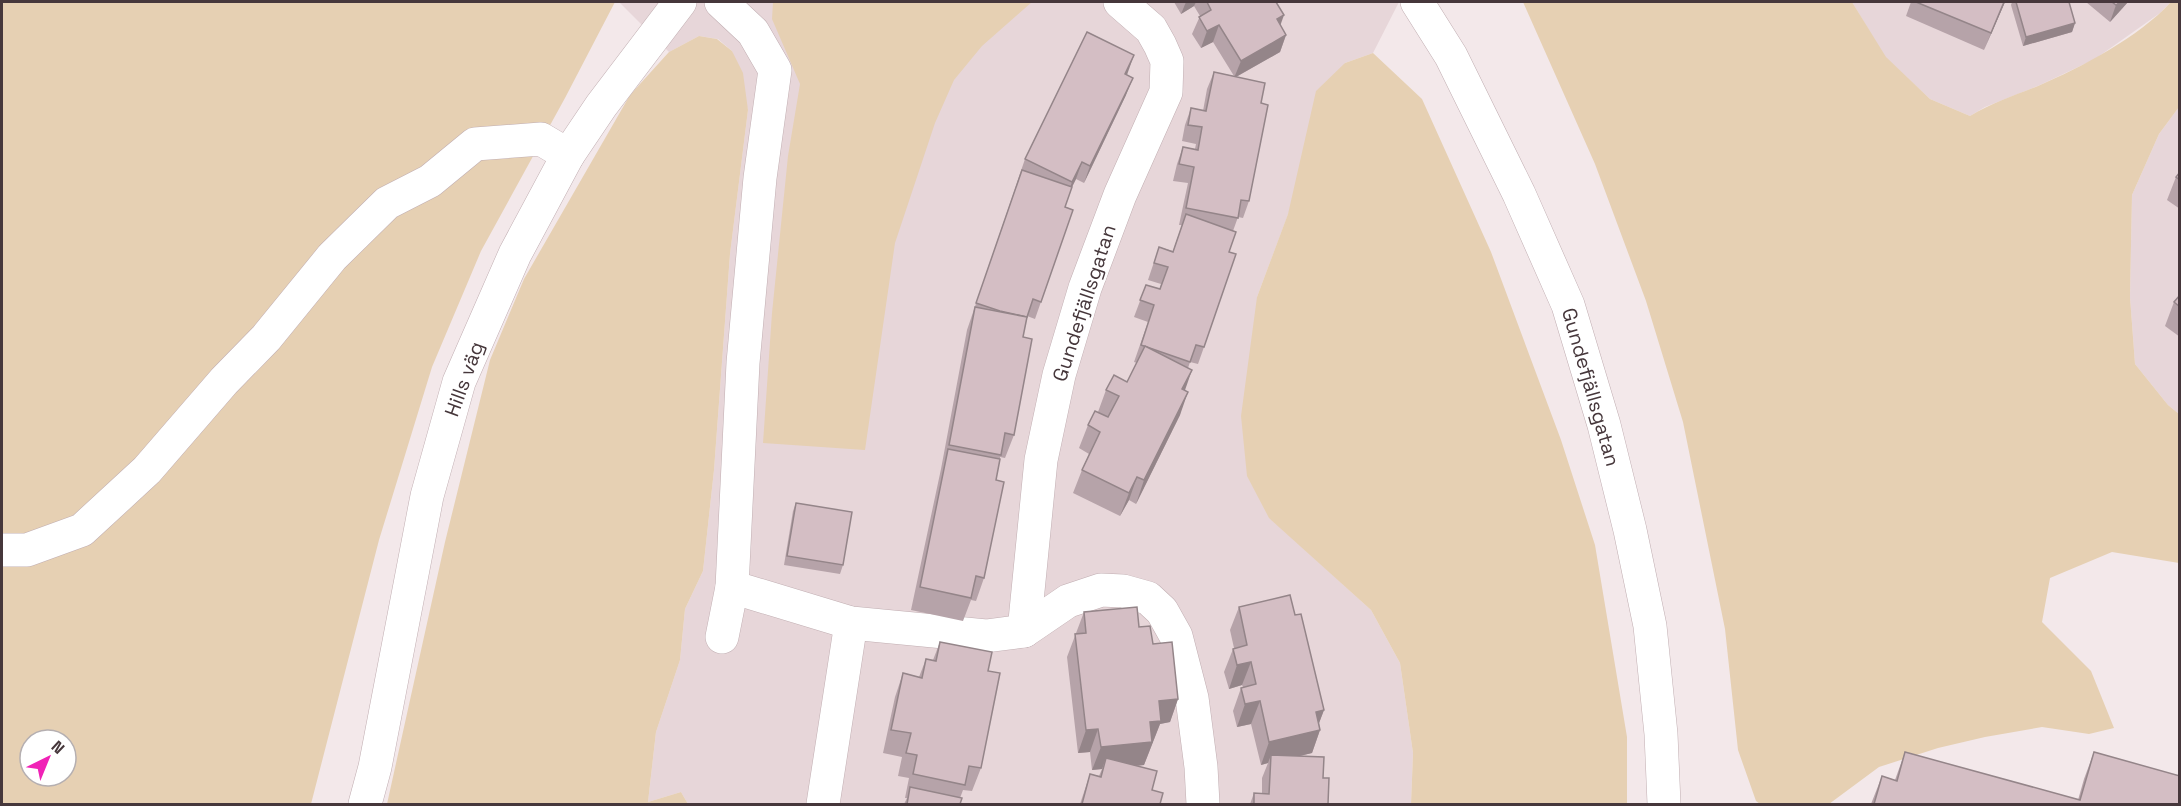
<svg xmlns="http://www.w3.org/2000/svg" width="2181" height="806" font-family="'Space Grotesk',sans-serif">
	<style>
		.residential { fill: #e7d6d9 }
		.green { fill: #e6d0b3; fill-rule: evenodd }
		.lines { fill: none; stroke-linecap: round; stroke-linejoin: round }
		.minor-casing { stroke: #c1aeb2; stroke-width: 34 }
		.minor { stroke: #fff; stroke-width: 33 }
		.wall { fill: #b6a3a9 }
		.shaded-wall { fill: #948589 }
		.building { fill: #d4bec4; stroke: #948589; stroke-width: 1.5 }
		.labels { text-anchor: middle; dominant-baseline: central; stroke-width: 4.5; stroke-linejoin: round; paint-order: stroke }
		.street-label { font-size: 20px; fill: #46373b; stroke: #fff }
	</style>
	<rect width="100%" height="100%" fill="#f3e8ea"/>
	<g class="residential">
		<polygon points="619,2 1399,2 1373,53 1345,63 1257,297 1269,517 1371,610 1400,663 1413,753 1411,804 688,804 681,792 648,802 656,732 680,660 685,609 703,571 714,470 730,254 748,110 732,51 718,39 699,36 669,52"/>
		<polygon points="1852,2 2171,2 2160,13 2095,59 2040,85 1985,107 1970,116 1930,99 1885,57"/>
		<polygon points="2179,107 2179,414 2168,405 2135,364 2130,297 2132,195 2159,134"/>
	</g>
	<g class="green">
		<path d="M2,2H615L565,98L481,251L432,367L379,540L311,804H2ZM30,740H66V776H30Z"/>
		<polygon points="773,2 1032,2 982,46 954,80 935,123 895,243 865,450 763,443 772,313 788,156 800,84 772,19"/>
		<path d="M1523,2H1852L1886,57L1930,99L1970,116C1992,103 2015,95 2038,86C2082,67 2139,37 2171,2H2179V107L2159,134L2132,195L2130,297L2135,364L2168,405L2179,414V563L2112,552L2050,578L2042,622L2091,671L2114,728L2089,734L2042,727L1985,737L1938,748L1879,767L1829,804H1760L1756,801L1738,750L1725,629L1683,422L1646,301L1595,164Z"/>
		<polygon points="699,36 717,39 732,51 743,73 748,110 730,254 714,470 703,571 685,609 680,660 656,732 648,802 681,792 688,804 387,804 445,542 490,360 524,279 630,95 669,52"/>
		<polygon points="1373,53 1422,99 1491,252 1561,440 1595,545 1627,737 1627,804 1411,804 1413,753 1400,663 1371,610 1269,518 1247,476 1241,416 1257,297 1288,214 1316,91 1345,63"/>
	</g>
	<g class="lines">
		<defs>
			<g id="minor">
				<polyline points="721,2 753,32 775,70 760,178 743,363 732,587 722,637"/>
				<polyline points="1417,2 1451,56 1519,194 1568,305 1604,425 1630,530 1650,626 1661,734 1664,804"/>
				<polyline points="2,550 27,550 82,530 147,470 224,381 266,338 332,257 387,203 430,181 475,144 541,139 568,155"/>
				<polyline points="732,587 851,623 986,636 1024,631 1068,601 1101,590 1123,591 1148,598 1162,611 1176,636 1192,698 1201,767 1203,804"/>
				<polyline points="1024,631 1041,460 1059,375 1085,288 1120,195 1166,92 1167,61 1160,45 1151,29 1120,2"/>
				<polyline points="365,804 375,767 427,496 459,382 515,254 568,155 601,106 680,2"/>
				<polyline points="823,804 851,623"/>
			</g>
		</defs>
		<use href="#minor" class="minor-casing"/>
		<use href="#minor" class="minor"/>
	</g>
	<g class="wall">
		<polygon points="1174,2 1276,2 1280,25 1286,35 1280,52 1236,77 1261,103 1249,201 1243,218 1238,217 1233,231 1229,252 1204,347 1198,364 1190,362 1188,368 1180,415 1136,504 1129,500 1120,516 1073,493 1082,470 1089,454 1079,448 1088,425 1098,412 1106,390 1127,382 1137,363 1134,362 1148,322 1134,317 1146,285 1160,289 1161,284 1148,280 1159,247 1173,251 1182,225 1179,225 1188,183 1173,181 1177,164 1183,147 1195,149 1196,144 1182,141 1185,125 1191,108 1203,111 1207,89 1214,72 1234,76 1213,42 1201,48 1192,34 1200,16 1194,6 1181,14"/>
		<polygon points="1911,2 2005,2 1984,50 1906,16"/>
		<polygon points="2012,2 2069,2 2075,23 2072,32 2023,46 2011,5"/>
		<polygon points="2086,2 2128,2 2110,22"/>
		<polygon points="1128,72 1127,75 1126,95 1084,183 1076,179 1072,187 1065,207 1073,210 1035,319 1027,316 1023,337 1014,435 1005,458 1000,457 1000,459 996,480 984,578 976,601 971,600 963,621 911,610 941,469 967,330 1025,159"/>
		<polygon points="2180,172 2180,209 2167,200 2176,177"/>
		<polygon points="2180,295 2180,337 2165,326 2174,302"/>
		<polygon points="796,503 843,565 840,574 784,565 793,511"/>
		<polygon points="1239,607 1295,615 1324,710 1319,723 1320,730 1312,753 1299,756 1323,778 1328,804 1250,804 1254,793 1262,793 1262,778 1268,763 1261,765 1251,724 1237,727 1233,711 1241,688 1243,687 1242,685 1229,689 1224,672 1233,649 1234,648 1230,630"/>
		<polygon points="1084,612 1139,627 1153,644 1178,699 1170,722 1160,724 1144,765 1136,766 1160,804 1080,804 1090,774 1099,776 1102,769 1092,770 1090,752 1078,753 1067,657"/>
		<polygon points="940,642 988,671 981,768 972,791 963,790 960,798 960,804 904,804 907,798 905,798 909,778 898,776 902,757 883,753 895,697 903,673 919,677 926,659 933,660"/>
		<polygon points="1905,752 2078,800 2084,779 2094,752 2180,804 1871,804 1882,776 1895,780"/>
	</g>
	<g class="shaded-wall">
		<polygon points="1186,2 1196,2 1194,6 1181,14"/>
		<polygon points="2004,2 2005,2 1984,50 1991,33"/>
		<polygon points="2120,2 2128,2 2110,22 2116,5"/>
		<polygon points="1284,15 1278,32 1277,19"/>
		<polygon points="2075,23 2072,32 2023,46 2026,37"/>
		<polygon points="1219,25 1213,42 1201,48 1207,31"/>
		<polygon points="1286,35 1280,52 1234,78 1241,61"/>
		<polygon points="1134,55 1128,72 1119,91 1125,74"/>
		<polygon points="1133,78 1126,95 1084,183 1090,166"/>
		<polygon points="1082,162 1076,179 1066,199 1072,182"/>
		<polygon points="1192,370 1184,393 1182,389"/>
		<polygon points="1188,392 1180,415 1136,504 1144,480"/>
		<polygon points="1137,477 1129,500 1120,516 1129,493"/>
		<polygon points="1251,662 1242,685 1229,689 1237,665"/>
		<polygon points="1178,699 1170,722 1160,724 1144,765 1103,769 1106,758 1102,769 1092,770 1101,747 1150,722 1159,701"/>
		<polygon points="1260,701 1251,724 1237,727 1245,704"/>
		<polygon points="1324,710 1316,731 1320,730 1312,753 1271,763 1271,755 1268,763 1261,765 1269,742 1316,712"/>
		<polygon points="1098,729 1090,752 1078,753 1086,730"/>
	</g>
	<g class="building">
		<polygon points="1207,2 1276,2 1284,15 1277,19 1286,35 1241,61 1219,25 1207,31 1199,17 1211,10"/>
		<polygon points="1916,2 2004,2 1991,33"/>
		<polygon points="2016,2 2069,2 2075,23 2026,37"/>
		<polygon points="2112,2 2120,2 2116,5"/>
		<polygon points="1087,32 1134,55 1125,74 1133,78 1090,166 1082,162 1072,182 1025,159"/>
		<polygon points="1214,72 1265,83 1261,103 1268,105 1249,201 1241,200 1238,218 1186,208 1194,167 1179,164 1183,147 1198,150 1202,127 1188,125 1191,108 1206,111"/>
		<polygon points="1022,170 1072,187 1065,207 1073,210 1041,302 1033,299 1027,317 1000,311 976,303"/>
		<polygon points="2180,172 2180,180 2176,177"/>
		<polygon points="1186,214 1236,232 1229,252 1236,254 1204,347 1196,345 1190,362 1141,345 1154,305 1140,300 1146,285 1160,289 1168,267 1154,263 1159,247 1173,252"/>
		<polygon points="2180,295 2180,307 2174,302"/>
		<polygon points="975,307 1027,317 1023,337 1032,339 1014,435 1005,433 1001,455 949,445"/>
		<polygon points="1145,346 1192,370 1182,389 1188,392 1144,480 1137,477 1129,493 1082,470 1100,432 1088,425 1095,411 1108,417 1119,396 1106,390 1114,375 1127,382"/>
		<polygon points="948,449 1000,459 996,480 1004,482 984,578 976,576 971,598 920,587"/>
		<polygon points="796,503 852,512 843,565 787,556"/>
		<polygon points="1290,595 1295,615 1301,614 1324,710 1316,712 1320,730 1269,742 1260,701 1245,704 1241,688 1256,684 1251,662 1237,665 1233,649 1247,645 1239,607"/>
		<polygon points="1137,607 1139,627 1150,626 1153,644 1172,642 1178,699 1159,701 1161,721 1150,722 1152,742 1101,747 1098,729 1086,730 1075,634 1086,633 1084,612"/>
		<polygon points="940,642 992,652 988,671 1000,673 981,768 969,766 965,785 913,774 917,755 906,753 911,733 891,730 903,673 922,678 926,659 936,661"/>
		<polygon points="1905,752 2080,800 2094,752 2180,776 2180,804 1874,804 1882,776 1897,781"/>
		<polygon points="1271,755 1324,757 1323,778 1329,778 1328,804 1254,804 1254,793 1269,794"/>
		<polygon points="1106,758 1157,771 1152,790 1163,793 1160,804 1082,804 1090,774 1101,777"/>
		<polygon points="910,787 962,798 960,804 907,804"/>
	</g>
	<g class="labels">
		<g class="street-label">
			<text transform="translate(1084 303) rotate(-72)">Gundefjällsgatan</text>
			<text transform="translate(464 379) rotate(-70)">Hills väg</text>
			<text transform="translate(1591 387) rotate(74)">Gundefjällsgatan</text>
		</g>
	</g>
	<rect width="2181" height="806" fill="none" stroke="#46373b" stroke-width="6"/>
	<g transform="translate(48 758) rotate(43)"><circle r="28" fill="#ffffff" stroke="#b5afb1" stroke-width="1.5"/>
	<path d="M0-4.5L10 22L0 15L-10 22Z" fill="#f022b6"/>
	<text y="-9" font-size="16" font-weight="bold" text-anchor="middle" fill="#46373b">N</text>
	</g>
</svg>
